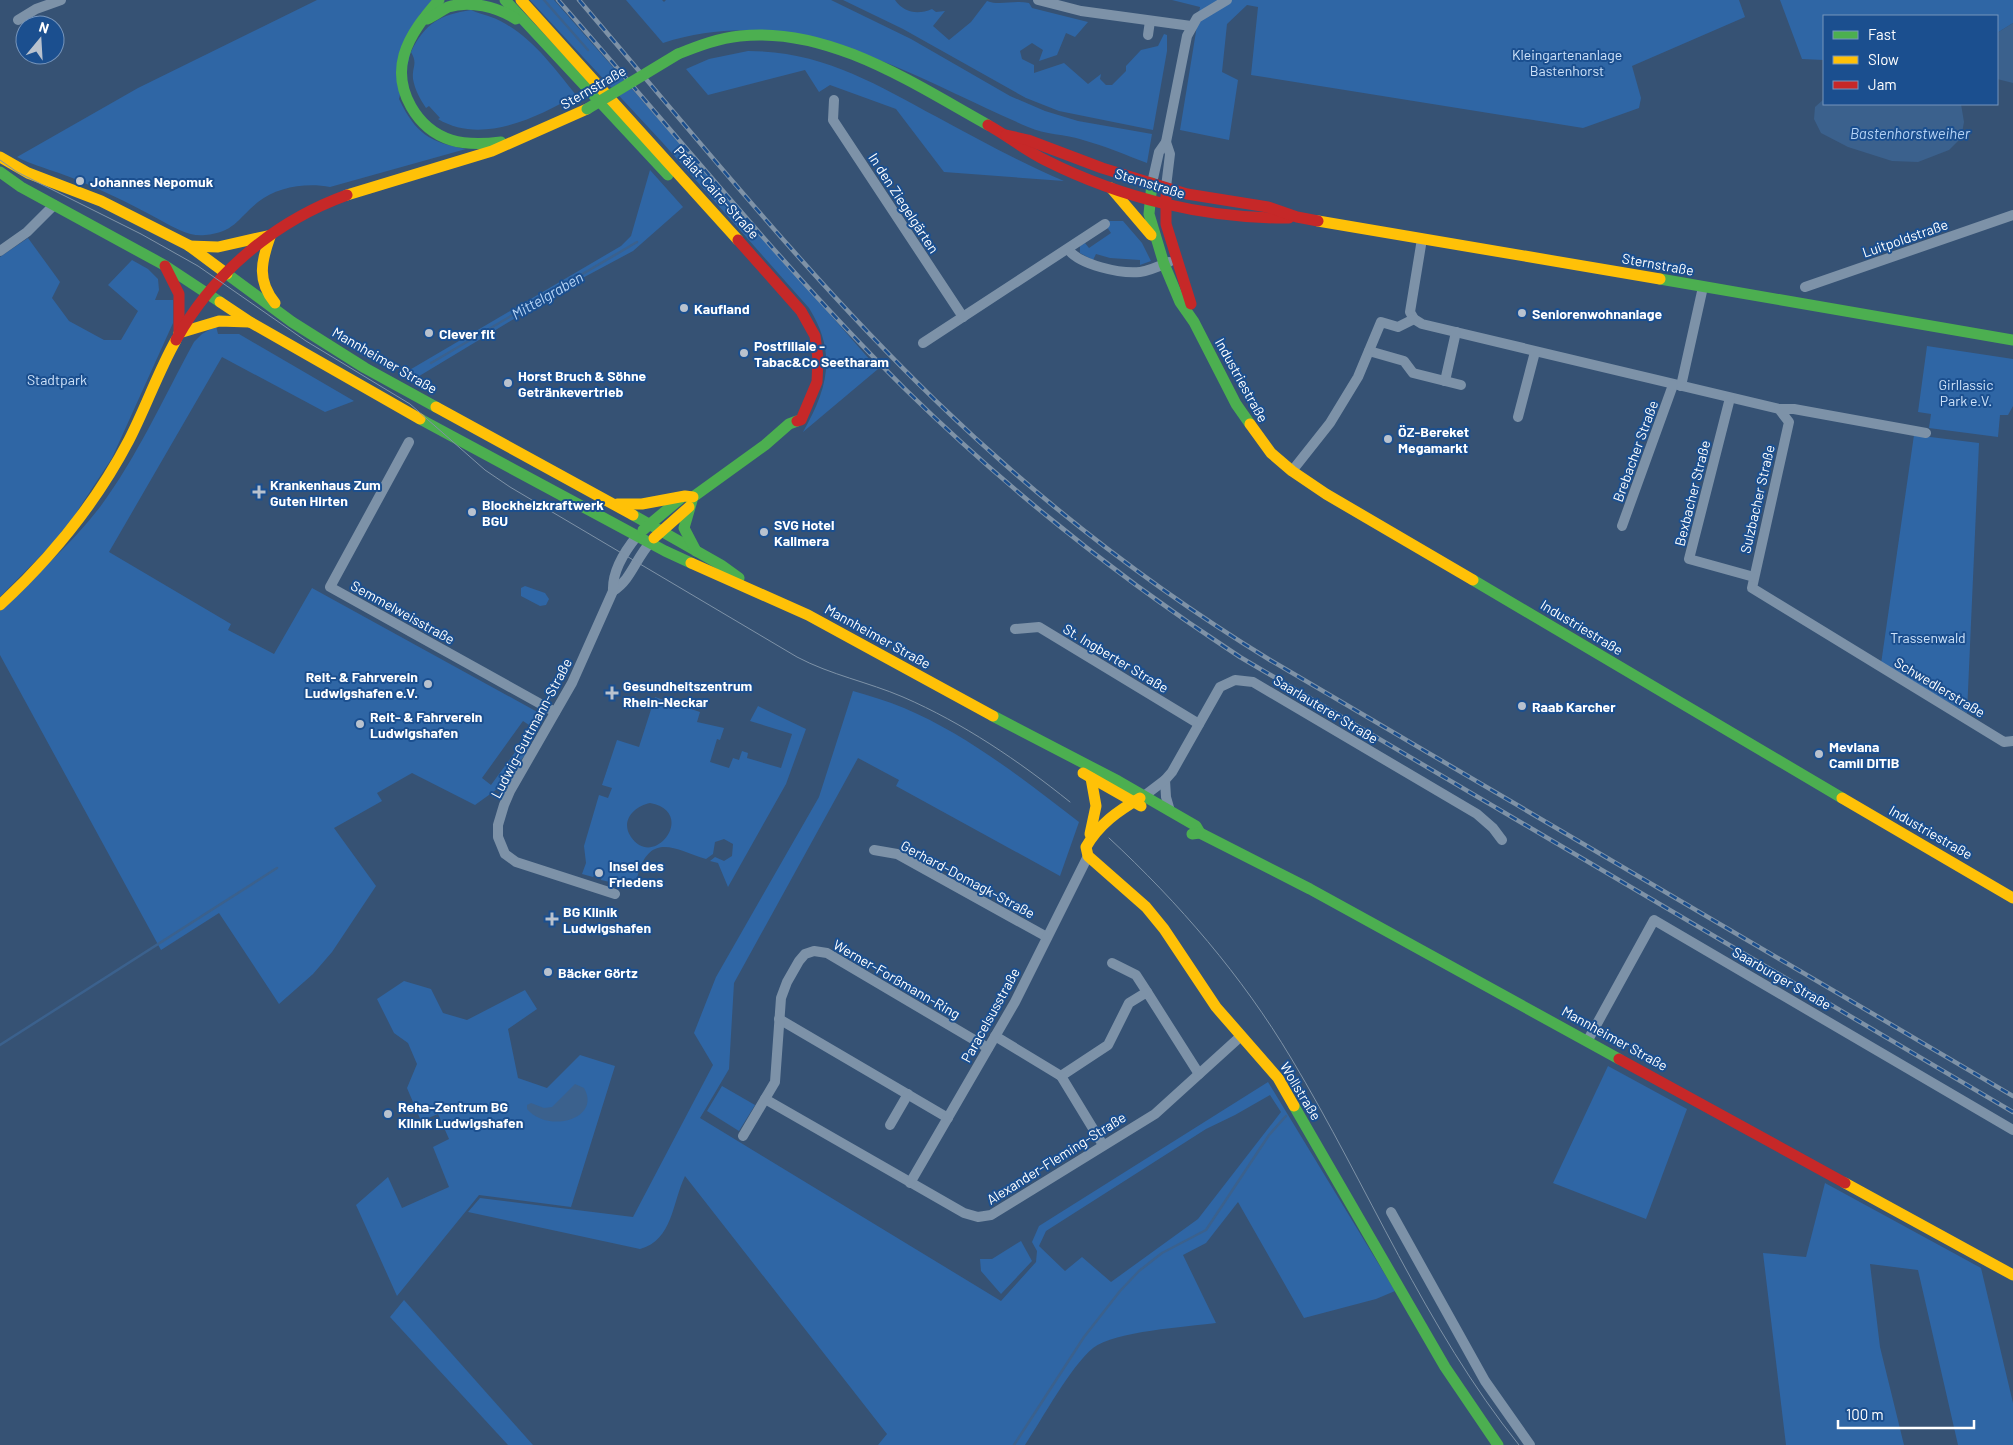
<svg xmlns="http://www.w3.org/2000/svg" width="2013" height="1445" font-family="Barlow,sans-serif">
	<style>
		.green { fill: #2f66a5; fill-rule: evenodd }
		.water { fill: #3b618d }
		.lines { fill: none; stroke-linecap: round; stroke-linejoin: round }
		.stream { stroke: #3b618d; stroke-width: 2.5 }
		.street { stroke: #7d92a8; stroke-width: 10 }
		.fast { stroke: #4caf50; stroke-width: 11 }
		.slow { stroke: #ffc107; stroke-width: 11 }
		.jam { stroke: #c62828; stroke-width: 11 }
		.tram { stroke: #7e92a7; stroke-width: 1 }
		.rail-casing { stroke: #7e92a7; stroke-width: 4.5 }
		.rail { stroke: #1b4f8f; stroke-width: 2.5; stroke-dasharray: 8; stroke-linecap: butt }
		.fast-bridge { stroke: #4caf50; stroke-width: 11 }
		.poi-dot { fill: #b9c2ce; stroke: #1b4f8f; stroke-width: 2 }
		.labels { text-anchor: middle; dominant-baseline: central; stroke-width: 4; stroke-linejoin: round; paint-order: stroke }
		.park-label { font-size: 14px; fill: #cfe3fa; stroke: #1b4f8f }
		.street-label { font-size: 14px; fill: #fff; stroke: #1b4f8f }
		.poi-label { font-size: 14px; font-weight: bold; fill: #fff; stroke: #1b4f8f; text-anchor: start }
		.water-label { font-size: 15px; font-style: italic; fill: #b5d3f5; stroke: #1b4f8f }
	</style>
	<rect width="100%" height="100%" fill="#365274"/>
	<g class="green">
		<path d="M317,0H434L420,14L399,99C416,134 429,142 466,149L330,187C307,182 276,187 258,202C237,219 235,232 205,235C190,237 175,228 162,221C129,203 95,186 59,173C45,168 30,164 17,157L138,88Z"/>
		<path d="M530,0H554L878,369L803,432C828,388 837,353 809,308L662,142Z"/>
		<path d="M626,0H662L664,2L666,0H831L911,39L1010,96L1045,111L1078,121L1152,134L1147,163C1126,155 1105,146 1083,140C1065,134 1045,135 1028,127C910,76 797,0 663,43Z"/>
		<path d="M843,0H895C904,13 918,15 932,9L936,12L945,11L933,26L949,40L971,22L987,1C1000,6 1013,0 1029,3L1032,8L1088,22L1075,37L1066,33L1057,55L1039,61L1043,50L1032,43L1020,51L1022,59L1034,65V73L1064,63L1088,84L1101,74L1100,79L1106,85H1112L1126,71V66L1141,50L1158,46L1164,34L1167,35V51L1153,130L1059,111L1026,98L903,29Z"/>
		<polygon points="1172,0 1739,0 1745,17 1632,66 1641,98 1639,108 1583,128 1251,75 1258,7 1247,5 1227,24 1222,72 1238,80 1229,140 1180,130 1200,7"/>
		<polygon points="1780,0 2013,0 2013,23 1997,33 1997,16 1824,16 1824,60 1802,59"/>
		<path d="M471,10C482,15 493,16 504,23C534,40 554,68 576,95C537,118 481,145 438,119L440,118L429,106L426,108C420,99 415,90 413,79C412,66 418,64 411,52C425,23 440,15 471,10Z"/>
		<path d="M748,51C822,51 874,83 937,117C979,140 1020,162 1064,181L944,172L896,109L830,85L819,92L805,70L708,95L686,69L709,59Z"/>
		<polygon points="650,170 683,207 633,251 577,281 411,381 401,375 621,246 631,236"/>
		<polygon points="1106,221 1123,221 1142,243 1151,261 1140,265 1140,260 1110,258 1096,254 1093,260 1080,253 1080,246 1085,243 1089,248 1111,233 1105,224"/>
		<polygon points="28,238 60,282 52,298 69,321 104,340 121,340 138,311 108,285 132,260 148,269 158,279 159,290 155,300 173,300 173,323 112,458 63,533 0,597 0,257"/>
		<path d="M216,326L218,334H239L354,401L325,412L222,357L109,552L231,624L228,630L274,654L312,588L541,714V722L535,729L523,721L482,778L491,785L521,744L529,750L500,787L475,805L412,773L377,793L382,801L334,828L376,886L332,952L313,974L279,1004L219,913L161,950L0,655V611C33,577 71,545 100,507C137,457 164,397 194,342L202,334Z"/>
		<polygon points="1927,346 2013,359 2013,406 2008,415 2000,415 1998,437 1929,428 1931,414 1918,412"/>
		<polygon points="1914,435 1979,443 1967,713 1881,664"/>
		<polygon points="525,586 545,593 549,599 546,605 540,606 521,596 521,588"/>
		<path d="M853,691C870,696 887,701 904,708C968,735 1024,780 1079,822L1060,876L896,786L899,780L858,758L734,983L729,1069L700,1118L1001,1301L1036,1262L1037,1251L1032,1242L1039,1226L1268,1082L1395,1291L1376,1299L1304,1318L1238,1202L1206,1243L1183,1255L1216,1323C1186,1327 1115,1331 1093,1348C1071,1366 1042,1419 1025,1445H878L887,1434L685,1176C672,1203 673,1240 640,1249L468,1212L480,1198L633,1217L713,1065L694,1033L716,977L819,797ZM1270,1095L1281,1112L1198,1219L1111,1282L1082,1257L1065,1271L1039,1246L1046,1231L1206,1129L1235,1115Z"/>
		<path d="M655,697L700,712L697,722L724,728L720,740L717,739L710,762L729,768L733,758L739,760L742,751L748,753L747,758L781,768L792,734L750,721L758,706L806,729L786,784L728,887L718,863L710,861L715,857L724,861L732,856L733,844L724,839L715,842L713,854L706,859C677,850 652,832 639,871C637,878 636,884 628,886L601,880L602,874L598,870L593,877L582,874L586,863L584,846L599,795L608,798L612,788L602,785L617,740L639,747ZM650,803C698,812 654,871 631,837C620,821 634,806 650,803Z"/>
		<polygon points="404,981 431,989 443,1013 467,1020 525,990 537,1009 508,1029 518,1078 547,1088 580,1055 615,1066 571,1207 479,1195 397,1296 356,1205 388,1177 402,1208 449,1187 433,1147 449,1139 438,1114 421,1121 407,1088 417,1064 408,1043 394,1033 377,999"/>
		<polygon points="1608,1066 1687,1109 1646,1219 1553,1183"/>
		<polygon points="722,1086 755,1105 739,1131 707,1111"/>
		<polygon points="1825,1183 1981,1268 2013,1403 2013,1445 1958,1445 1918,1270 1870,1264 1880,1347 1904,1445 1786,1445 1763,1253 1806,1257"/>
		<polygon points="1021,1241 1032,1261 1001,1294 981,1271 980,1259 992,1259"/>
		<polygon points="404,1300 533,1445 508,1445 390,1317"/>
	</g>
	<g class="water">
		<polygon points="2013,23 2013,83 1997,79 1997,33"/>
		<polygon points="1824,99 1824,104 1961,104 1964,122 1961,138 1949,150 1918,162 1892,161 1848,147 1821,133 1814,119 1815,107"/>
		<path d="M575,1084L584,1088C602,1119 548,1134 527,1109V1105L531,1103L544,1108L552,1107Z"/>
	</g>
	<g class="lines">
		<g class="stream">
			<polyline points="544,0 588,50"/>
			<polyline points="431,363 637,242"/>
			<polyline points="0,1045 277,868"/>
			<polyline points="1014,1445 1084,1337 1120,1291 1139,1271 1162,1253 1206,1230 1269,1135 1286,1116"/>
		</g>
		<g class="street">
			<polyline points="1038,0 1081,11 1191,26"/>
			<polyline points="18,20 36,9 61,0"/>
			<polyline points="1148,35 1150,21"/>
			<polyline points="834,100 833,120 963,317"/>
			<polyline points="1166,142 1170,154 1166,187"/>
			<polyline points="1152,183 1159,152 1166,142 1187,36 1197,18 1227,0"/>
			<polyline points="1422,239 1410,312 1414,319 1422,324 1779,409 1789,422 1752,588 2004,742 2013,741"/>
			<path d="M1068,249C1079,265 1121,274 1140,272C1149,271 1160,266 1169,262"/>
			<polyline points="0,251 27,232 54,205"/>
			<polyline points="1805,287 2013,215"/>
			<polyline points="923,343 1105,224"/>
			<polyline points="1369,351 1404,361 1413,373 1461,385"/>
			<polyline points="1445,381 1456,332"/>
			<polyline points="1681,386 1703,287"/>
			<polyline points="1730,398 1689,559 1754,577"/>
			<polyline points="1779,409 1794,409 1926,433"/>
			<polyline points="1518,417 1535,352"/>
			<polyline points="409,442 330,587 555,712"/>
			<polyline points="1292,471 1330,423 1358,377 1381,322 1398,327 1414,319"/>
			<polyline points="1622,526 1673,385"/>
			<path d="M613,591C631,580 636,558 650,543"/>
			<polyline points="1015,629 1039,627 1199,724"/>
			<polyline points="1165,780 1166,797 1170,811"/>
			<polyline points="1144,796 1165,780 1172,772 1220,687 1235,680 1253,682 1477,814 1493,828 1502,840"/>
			<polyline points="874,850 897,854 1047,937"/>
			<path d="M615,894L516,862L505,854L498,837V825L504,805L510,791L572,683L613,591C612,571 624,552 637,536"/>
			<polyline points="1112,963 1136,975 1147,992"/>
			<polyline points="779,1019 948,1118"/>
			<polyline points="995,1036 1061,1076 1103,1145"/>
			<polyline points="1588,1040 1654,920 2013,1130"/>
			<polyline points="1061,1076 1108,1045 1129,1003 1147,992 1199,1074"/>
			<polyline points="765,1099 964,1213 978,1217 991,1215 1155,1114 1241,1036"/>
			<polyline points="890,1125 908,1094"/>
			<polyline points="743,1136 775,1082 781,998 787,982 799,961 805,954 814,951 827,953 988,1048"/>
			<polyline points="910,1183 1015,1002 1088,856"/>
			<polyline points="1391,1212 1485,1381 1530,1445"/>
		</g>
		<g class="fast">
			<path d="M439,0C425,16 410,34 404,55C394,90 417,129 451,140C467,145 485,144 501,142"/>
			<polyline points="505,0 668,175"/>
			<path d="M427,19C435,16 440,11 448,7C470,0 497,7 516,19"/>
			<path d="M678,54C698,46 719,38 740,36C829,26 914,84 988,125"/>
			<polyline points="0,172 21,187 164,265 220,302"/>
			<polyline points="1152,183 1149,214 1164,264 1180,302 1194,322 1236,404 1250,424"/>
			<polyline points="227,274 292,322 365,368 436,407"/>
			<polyline points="1660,279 2013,340"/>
			<polyline points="420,419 665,551 691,563"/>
			<polyline points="633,515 721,565 739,578"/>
			<polyline points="643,530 681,498"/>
			<polyline points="696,551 684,528 693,497 765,445 789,424 797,421"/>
			<polyline points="1473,580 1842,798"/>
			<polyline points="993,716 1118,781 1196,826 1200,833"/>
			<polyline points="1192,834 1200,833 1310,889 1619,1059"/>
			<polyline points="1294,1106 1445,1367 1498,1445"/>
		</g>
		<g class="slow">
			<polyline points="521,0 738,240"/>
			<polyline points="0,157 28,173 101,201 188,245 227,274"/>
			<polyline points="1111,188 1151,235"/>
			<polyline points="347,195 492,151 587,109"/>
			<polyline points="1318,221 1660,279"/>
			<path d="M270,237C261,262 257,281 275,303"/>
			<polyline points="189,246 218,247 267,236"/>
			<polyline points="220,302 250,322 420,419"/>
			<polyline points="179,333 219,321 249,322"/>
			<polyline points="436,407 633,515"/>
			<polyline points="1250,424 1271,453 1292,471 1326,494 1473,580"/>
			<polyline points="617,504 642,504 685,496 693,497"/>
			<polyline points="654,538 689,507"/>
			<polyline points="691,563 808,615 993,716"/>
			<path d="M0,605C52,557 96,503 129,440C146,407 158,372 176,340"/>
			<polyline points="1083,773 1141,806"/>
			<path d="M1140,798C1118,811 1099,824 1086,847L1088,856L1146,907L1164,929L1216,1007L1278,1078L1294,1106"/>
			<polyline points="1842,798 2013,898"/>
			<polyline points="1090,834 1096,806 1091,778"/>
			<polyline points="1845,1183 2013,1275"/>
		</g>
		<g class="jam">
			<path d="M988,125C1008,136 1026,151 1047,161C1121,198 1206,219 1289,218"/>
			<polyline points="1006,135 1028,140 1102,168 1187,194 1268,207 1297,217 1318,221"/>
			<polyline points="1166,196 1166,224 1191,304"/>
			<polyline points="738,240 801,311 815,336 818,359 817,382 801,420 797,421"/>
			<polyline points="165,266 179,294 179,333"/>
			<path d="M176,340C213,273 275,221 347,195"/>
			<polyline points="1619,1059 1845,1183"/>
		</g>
		<g class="tram">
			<path d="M0,160L17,172L141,234L198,266L306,341L410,404L485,470L510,487L797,657C831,675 868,682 903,697C963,723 1019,761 1070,802"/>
			<path d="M1109,838C1179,903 1242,976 1291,1058C1368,1186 1425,1328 1519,1445"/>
		</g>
		<defs>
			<g id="rail">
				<path d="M558,0C673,130 782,267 905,389C1008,490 1119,578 1240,657L2013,1112"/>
				<path d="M579,0C695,136 807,276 935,400C1037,499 1149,586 1270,660L2013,1096"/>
			</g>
		</defs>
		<use href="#rail" class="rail-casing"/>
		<use href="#rail" class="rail"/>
		<polyline class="fast-bridge" points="587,109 678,54"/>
	</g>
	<g class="poi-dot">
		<circle cx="80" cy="181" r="5"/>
		<circle cx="684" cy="308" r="5"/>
		<circle cx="1522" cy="313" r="5"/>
		<circle cx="429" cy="333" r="5"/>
		<circle cx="744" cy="353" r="5"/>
		<circle cx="508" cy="383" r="5"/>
		<circle cx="1388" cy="439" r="5"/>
		<path d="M256.5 484.5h5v5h5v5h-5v5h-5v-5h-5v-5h5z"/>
		<circle cx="472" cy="512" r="5"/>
		<circle cx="764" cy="532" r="5"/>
		<circle cx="428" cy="684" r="5"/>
		<path d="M609.5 685.5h5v5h5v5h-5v5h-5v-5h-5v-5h5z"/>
		<circle cx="1522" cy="706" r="5"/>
		<circle cx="360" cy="724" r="5"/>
		<circle cx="1819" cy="754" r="5"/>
		<circle cx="599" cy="873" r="5"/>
		<path d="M549.5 911.5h5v5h5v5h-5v5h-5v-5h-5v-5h5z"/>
		<circle cx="548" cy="972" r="5"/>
		<circle cx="388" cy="1114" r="5"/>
	</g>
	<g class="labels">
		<g class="park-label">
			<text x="1567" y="54">Kleingartenanlage<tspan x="1567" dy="16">Bastenhorst</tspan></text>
			<text x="57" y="379">Stadtpark</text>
			<text x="1966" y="384">Girllassic<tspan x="1966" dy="16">Park e.V.</tspan></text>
			<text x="1928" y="637">Trassenwald</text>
		</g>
		<g class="street-label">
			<text transform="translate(593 87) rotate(-30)">Sternstraße</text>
			<text transform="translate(1150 183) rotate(17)">Sternstraße</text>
			<text transform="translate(717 192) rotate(48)">Prälat-Caire-Straße</text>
			<text transform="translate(904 203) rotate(57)">In den Ziegelgärten</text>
			<text transform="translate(1905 238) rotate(-19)">Luitpoldstraße</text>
			<text transform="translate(1658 264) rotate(10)">Sternstraße</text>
			<text transform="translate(385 360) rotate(30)">Mannheimer Straße</text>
			<text transform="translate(1242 380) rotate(61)">Industriestraße</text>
			<text transform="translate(1635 451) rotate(-70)">Brebacher Straße</text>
			<text transform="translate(1692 493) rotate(-76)">Bexbacher Straße</text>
			<text transform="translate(1757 499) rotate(-77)">Sulzbacher Straße</text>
			<text transform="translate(403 612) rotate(29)">Semmelweisstraße</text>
			<text transform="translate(1582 627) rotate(31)">Industriestraße</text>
			<text transform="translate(878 636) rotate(29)">Mannheimer Straße</text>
			<text transform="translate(1116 658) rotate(31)">St. Ingberter Straße</text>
			<text transform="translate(1940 687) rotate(31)">Schwedlerstraße</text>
			<text transform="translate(1326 709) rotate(31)">Saarlauterer Straße</text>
			<text transform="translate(531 728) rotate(-62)">Ludwig-Guttmann-Straße</text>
			<text transform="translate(1931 832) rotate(30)">Industriestraße</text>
			<text transform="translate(968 879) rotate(28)">Gerhard-Domagk-Straße</text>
			<text transform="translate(1782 978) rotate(30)">Saarburger Straße</text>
			<text transform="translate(897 979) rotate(30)">Werner-Forßmann-Ring</text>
			<text transform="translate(990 1015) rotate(-61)">Paracelsusstraße</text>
			<text transform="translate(1615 1038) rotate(29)">Mannheimer Straße</text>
			<text transform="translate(1301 1091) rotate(59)">Wollstraße</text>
			<text transform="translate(1056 1158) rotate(-32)">Alexander-Fleming-Straße</text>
		</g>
		<g class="poi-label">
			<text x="90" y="181">Johannes Nepomuk</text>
			<text x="694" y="308">Kaufland</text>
			<text x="1532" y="313">Seniorenwohnanlage</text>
			<text x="439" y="333">Clever fit</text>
			<text x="754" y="345">Postfiliale -<tspan x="754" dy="16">Tabac&amp;Co Seetharam</tspan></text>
			<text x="518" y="375">Horst Bruch &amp; Söhne<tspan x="518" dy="16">Getränkevertrieb</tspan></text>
			<text x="1398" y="431">ÖZ-Bereket<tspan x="1398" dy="16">Megamarkt</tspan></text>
			<text x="270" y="484">Krankenhaus Zum<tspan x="270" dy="16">Guten Hirten</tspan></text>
			<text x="482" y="504">Blockheizkraftwerk<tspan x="482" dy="16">BGU</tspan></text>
			<text x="774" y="524">SVG Hotel<tspan x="774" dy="16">Kalimera</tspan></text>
			<text x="418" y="676" text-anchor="end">Reit- &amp; Fahrverein<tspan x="418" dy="16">Ludwigshafen e.V.</tspan></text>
			<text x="623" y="685">Gesundheitszentrum<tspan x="623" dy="16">Rhein-Neckar</tspan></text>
			<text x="1532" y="706">Raab Karcher</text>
			<text x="370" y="716">Reit- &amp; Fahrverein<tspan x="370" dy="16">Ludwigshafen</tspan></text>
			<text x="1829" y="746">Mevlana<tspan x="1829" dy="16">Camii DITIB</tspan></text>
			<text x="609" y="865">Insel des<tspan x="609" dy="16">Friedens</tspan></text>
			<text x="563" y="911">BG Klinik<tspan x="563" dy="16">Ludwigshafen</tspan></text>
			<text x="558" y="972">Bäcker Görtz</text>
			<text x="398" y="1106">Reha-Zentrum BG<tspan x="398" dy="16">Klinik Ludwigshafen</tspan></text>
		</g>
		<g class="water-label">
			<text x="1910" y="133">Bastenhorstweiher</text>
			<text transform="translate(547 295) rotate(-30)">Mittelgraben</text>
		</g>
	</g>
	<rect x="1823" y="15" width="175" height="90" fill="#1b4f8f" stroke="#7695bc"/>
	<rect x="1833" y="31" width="25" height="8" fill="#4caf50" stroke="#7695bc"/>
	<text x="1868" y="40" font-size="15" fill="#ffffff">Fast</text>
	<rect x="1833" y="56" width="25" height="8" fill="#ffc107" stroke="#7695bc"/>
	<text x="1868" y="65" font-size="15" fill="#ffffff">Slow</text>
	<rect x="1833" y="81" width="25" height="8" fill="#c62828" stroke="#7695bc"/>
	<text x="1868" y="90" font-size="15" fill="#ffffff">Jam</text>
	<g transform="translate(40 40) rotate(18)"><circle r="24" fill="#1b4f8f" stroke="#7695bc"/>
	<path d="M0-4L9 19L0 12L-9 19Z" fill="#b9c2ce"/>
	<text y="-8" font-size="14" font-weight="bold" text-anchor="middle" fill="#ffffff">N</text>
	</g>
	<path d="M1838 1420v8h136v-8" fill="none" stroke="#ffffff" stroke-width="2.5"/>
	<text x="1846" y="1420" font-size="15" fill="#ffffff" stroke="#1b4f8f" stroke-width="4" paint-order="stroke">100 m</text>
</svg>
